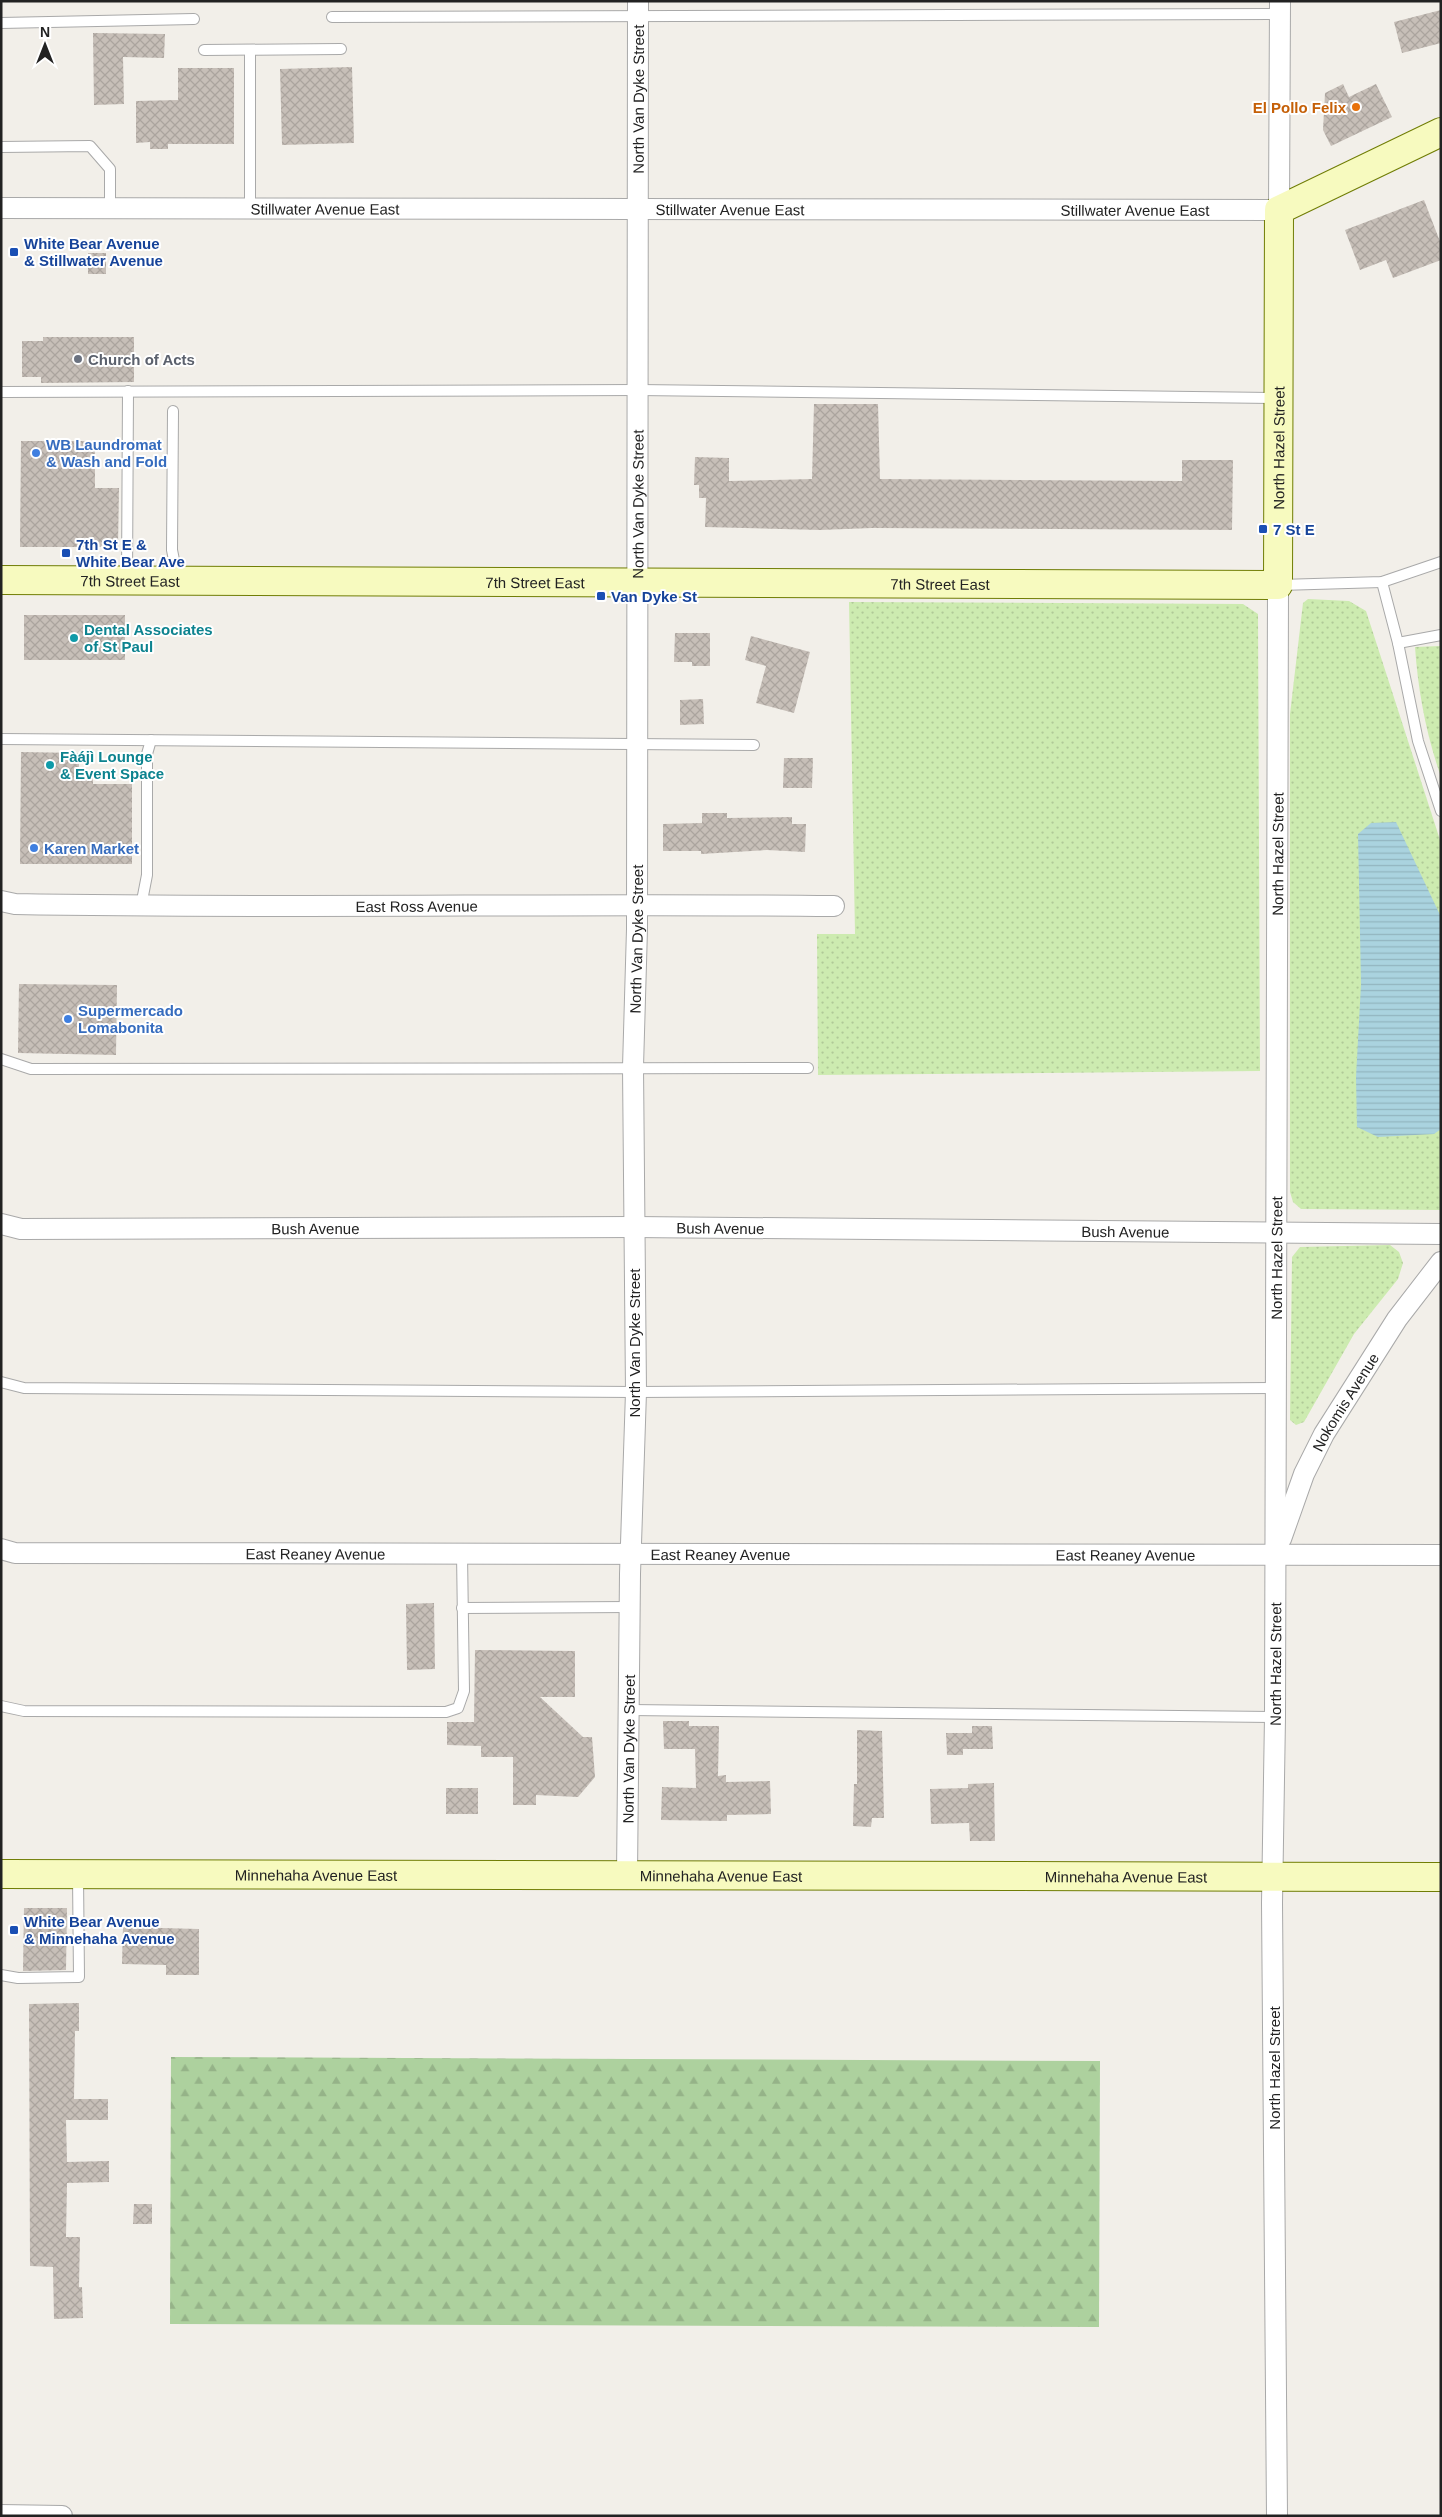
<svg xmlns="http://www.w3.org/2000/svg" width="1442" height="2517" font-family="Arial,sans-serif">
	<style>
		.grass { fill: url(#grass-dots) }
		.forest { fill: url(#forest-firs) }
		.water { fill: url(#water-rules) }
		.building { fill: url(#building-cross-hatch) }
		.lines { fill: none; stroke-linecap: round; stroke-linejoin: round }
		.lane-casing { stroke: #a9a9a9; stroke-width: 12 }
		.street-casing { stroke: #a9a9a9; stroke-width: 22 }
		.secondary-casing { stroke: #707d05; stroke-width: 30 }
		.lane { stroke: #fff; stroke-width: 10 }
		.street { stroke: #fff; stroke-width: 20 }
		.secondary { stroke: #f7fabf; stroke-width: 28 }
		.food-dot { fill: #e8710a; stroke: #fff; stroke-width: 2 }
		.transit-dot { fill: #1a4fb4; stroke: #fff; stroke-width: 2 }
		.worship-dot { fill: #6b7280; stroke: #fff; stroke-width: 2 }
		.shop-dot { fill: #3f7fe0; stroke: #fff; stroke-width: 2 }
		.culture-dot { fill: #0f9aa8; stroke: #fff; stroke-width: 2 }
		.labels { text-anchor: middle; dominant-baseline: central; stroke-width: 4; stroke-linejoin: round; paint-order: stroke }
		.street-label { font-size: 15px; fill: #222; stroke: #fff }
		.food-label { font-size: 15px; font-weight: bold; fill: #c56008; stroke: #fff; text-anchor: end }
		.transit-label { font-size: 15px; font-weight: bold; fill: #164399; stroke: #fff; text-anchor: start }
		.worship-label { font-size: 15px; font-weight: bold; fill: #5b616d; stroke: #fff; text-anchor: start }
		.shop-label { font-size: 15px; font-weight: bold; fill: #366cbe; stroke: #fff; text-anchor: start }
		.culture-label { font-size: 15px; font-weight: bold; fill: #0d838f; stroke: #fff; text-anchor: start }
	</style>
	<defs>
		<pattern id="grass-dots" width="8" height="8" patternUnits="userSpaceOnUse" patternTransform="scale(1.25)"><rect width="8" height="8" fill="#cdebb0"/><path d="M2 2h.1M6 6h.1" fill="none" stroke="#b0c997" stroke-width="1.8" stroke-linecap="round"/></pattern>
		<pattern id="forest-firs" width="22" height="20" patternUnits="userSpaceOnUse" patternTransform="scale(1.25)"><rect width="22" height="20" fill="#add19e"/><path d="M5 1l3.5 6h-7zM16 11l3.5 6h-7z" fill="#95b388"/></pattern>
		<pattern id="water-rules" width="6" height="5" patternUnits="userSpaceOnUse" patternTransform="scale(1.25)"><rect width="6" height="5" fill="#aad3df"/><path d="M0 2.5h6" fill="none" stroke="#92b5bf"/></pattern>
		<pattern id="building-cross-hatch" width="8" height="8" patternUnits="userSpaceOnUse" patternTransform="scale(1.25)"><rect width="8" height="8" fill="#c7bfb8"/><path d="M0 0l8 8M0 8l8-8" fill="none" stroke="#aba49e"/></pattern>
	</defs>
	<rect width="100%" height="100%" fill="#f2efe9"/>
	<g class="grass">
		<polygon points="1308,599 1349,601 1366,611 1441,843 1441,1210 1301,1209 1293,1202 1290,1192 1290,714 1303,603"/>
		<polygon points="849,602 1243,604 1258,614 1260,1071 818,1075 817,934 855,934"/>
		<path d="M1441,646V777C1426,734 1418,691 1415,647Z"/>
		<polygon points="1390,1245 1399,1252 1403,1263 1398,1279 1354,1334 1304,1422 1296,1425 1290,1420 1292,1257 1300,1247"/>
	</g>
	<polygon class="forest" points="171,2057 1100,2061 1099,2327 170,2324"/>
	<polygon class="water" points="1396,822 1441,917 1441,1129 1434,1134 1378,1137 1357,1127 1356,1077 1361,984 1358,834 1371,823"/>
	<g class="building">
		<polygon points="1441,10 1441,43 1402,53 1394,22"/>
		<polygon points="93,33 165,34 164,58 123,57 124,104 94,105"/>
		<polygon points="352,67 354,143 282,145 280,69"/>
		<polygon points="178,68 234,68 234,144 168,144 168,149 150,149 150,142 136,143 136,101 178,100"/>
		<polygon points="1343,84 1349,97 1376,84 1392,117 1331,146 1323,130 1325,93"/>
		<polygon points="1424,200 1441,244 1441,260 1393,278 1386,260 1360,270 1345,230"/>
		<rect x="88" y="253" width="18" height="21"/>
		<polygon points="43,337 134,337 134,382 41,383 41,377 22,377 22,341 43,341"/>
		<polygon points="814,404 878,404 880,479 1182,481 1182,460 1233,460 1232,530 872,528 820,530 705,527 706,498 699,498 699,485 694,485 695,457 729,458 729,481 812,479"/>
		<polygon points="21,441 95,441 95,488 119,488 118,547 20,547"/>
		<rect x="24" y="615" width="101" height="45"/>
		<polygon points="675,633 710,633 710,666 692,666 692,662 674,662"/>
		<polygon points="751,636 810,652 794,713 756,703 766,666 745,660"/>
		<polygon points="703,699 704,724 680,725 680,700"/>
		<polygon points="21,752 79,753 79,778 93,778 93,784 132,784 132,864 20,864"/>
		<polygon points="784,758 813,758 812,788 783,788"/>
		<polygon points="702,813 727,813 727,818 792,817 792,824 806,824 805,852 767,850 701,854 701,851 663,851 663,824 702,823"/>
		<polygon points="19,984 117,985 116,1055 18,1053"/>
		<polygon points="434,1603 435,1669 407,1670 406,1604"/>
		<polygon points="475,1650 575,1651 575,1697 540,1697 583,1737 592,1737 595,1777 578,1797 536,1795 536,1805 513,1805 513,1757 481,1757 481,1746 447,1745 447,1722 474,1722"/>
		<polygon points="663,1721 689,1721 689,1726 719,1726 718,1776 726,1775 726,1782 770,1781 771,1814 727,1815 727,1821 661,1820 662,1787 696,1788 695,1749 664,1749"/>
		<polygon points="972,1726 992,1726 993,1749 963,1749 963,1755 947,1755 946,1733 972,1733"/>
		<polygon points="857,1730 882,1731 884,1818 872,1818 871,1827 853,1826 854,1784 857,1784"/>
		<polygon points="994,1783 995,1841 970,1841 969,1823 931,1824 930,1789 968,1788 968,1784"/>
		<rect x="446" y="1788" width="32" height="26"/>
		<polygon points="24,1908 67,1908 66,1970 23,1971"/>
		<polygon points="123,1927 199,1929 199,1975 166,1975 166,1965 122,1964"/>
		<polygon points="79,2003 79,2031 75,2031 74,2099 108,2099 108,2120 66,2120 67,2162 109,2161 109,2182 67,2183 66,2237 80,2237 79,2287 82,2287 83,2318 54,2319 53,2267 30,2266 29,2004"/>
		<polygon points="134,2204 152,2204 152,2224 133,2224"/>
	</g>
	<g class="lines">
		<defs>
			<g id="lane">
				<polyline points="332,17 1280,14"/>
				<polyline points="1,23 194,19"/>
				<polyline points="204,50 341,49"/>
				<polyline points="250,50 250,208"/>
				<polyline points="1,147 90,146 110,169 110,208"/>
				<polyline points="1,392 638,390 1278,398"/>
				<polyline points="173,411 172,550 178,580"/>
				<polyline points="127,580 128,391"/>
				<polyline points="1382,582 1398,643 1418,741 1441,811"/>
				<polyline points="1280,585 1382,582 1441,562"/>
				<polyline points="1398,643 1441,635"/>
				<polyline points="1,739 754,745"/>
				<polyline points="141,906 147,875 147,754 151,740"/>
				<polyline points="1,1059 31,1069 808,1068"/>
				<polyline points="1,1382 24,1388 636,1392 1276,1388"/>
				<polyline points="462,1608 630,1607"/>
				<polyline points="1,1706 24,1711 446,1712 458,1708 464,1691 462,1554"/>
				<polyline points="629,1710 1275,1717"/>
				<polyline points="1,1975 18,1978 79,1977 78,1876"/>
			</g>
			<g id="street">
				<path id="s1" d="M1,208L1279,210L1280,1"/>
				<path id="s2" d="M1,901L15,904C288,909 561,903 834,906"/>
				<path id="s3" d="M1,1224L21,1229L634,1227L1441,1234"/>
				<path id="s4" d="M1281,1539L1304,1474L1324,1434L1397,1319L1441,1262"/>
				<path id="s5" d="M1,1549L15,1553L1441,1555"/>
				<path id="s6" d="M627,1875L630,1574L636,1392L633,1067L637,929L638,1"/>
				<polyline points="1,2515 62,2516"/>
				<path id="s7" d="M1277,2516L1272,1903L1275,1717L1278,585"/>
			</g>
			<g id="secondary">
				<path id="s8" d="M1,580L1278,585L1279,210L1441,132"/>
				<path id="s9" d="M1,1874L1441,1877"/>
			</g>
		</defs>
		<use href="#lane" class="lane-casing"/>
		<use href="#street" class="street-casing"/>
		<use href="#secondary" class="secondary-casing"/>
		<use href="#lane" class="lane"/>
		<use href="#street" class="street"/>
		<use href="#secondary" class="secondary"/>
	</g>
	<circle class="food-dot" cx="1356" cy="107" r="5"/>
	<g class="transit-dot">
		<rect x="9" y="247" width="10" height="10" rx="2.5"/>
		<rect x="1258" y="524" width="10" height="10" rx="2.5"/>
		<rect x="61" y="548" width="10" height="10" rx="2.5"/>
		<rect x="596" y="591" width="10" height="10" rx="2.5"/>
		<rect x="9" y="1925" width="10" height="10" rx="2.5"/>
	</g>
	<circle class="worship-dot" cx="78" cy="359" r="5"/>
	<g class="shop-dot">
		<circle cx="36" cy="453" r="5"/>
		<circle cx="34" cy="848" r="5"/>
		<circle cx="68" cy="1019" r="5"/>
	</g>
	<g class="culture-dot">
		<circle cx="74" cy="638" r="5"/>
		<circle cx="50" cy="765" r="5"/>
	</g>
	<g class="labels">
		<g class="street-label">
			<text stroke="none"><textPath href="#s6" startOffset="1776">North Van Dyke Street</textPath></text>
			<text stroke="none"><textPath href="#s1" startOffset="324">Stillwater Avenue East</textPath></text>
			<text stroke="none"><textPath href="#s1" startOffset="729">Stillwater Avenue East</textPath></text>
			<text stroke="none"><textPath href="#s1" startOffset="1134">Stillwater Avenue East</textPath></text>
			<text stroke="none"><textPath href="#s8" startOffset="1414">North Hazel Street</textPath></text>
			<text stroke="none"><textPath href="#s6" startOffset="1371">North Van Dyke Street</textPath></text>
			<text stroke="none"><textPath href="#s8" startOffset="129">7th Street East</textPath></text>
			<text stroke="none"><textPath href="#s8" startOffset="534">7th Street East</textPath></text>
			<text stroke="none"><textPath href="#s8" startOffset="939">7th Street East</textPath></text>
			<text stroke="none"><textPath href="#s7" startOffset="1662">North Hazel Street</textPath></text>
			<text stroke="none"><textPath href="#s2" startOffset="416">East Ross Avenue</textPath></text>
			<text stroke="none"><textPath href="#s6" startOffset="936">North Van Dyke Street</textPath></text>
			<text stroke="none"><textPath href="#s3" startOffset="315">Bush Avenue</textPath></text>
			<text stroke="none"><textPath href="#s3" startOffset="720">Bush Avenue</textPath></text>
			<text stroke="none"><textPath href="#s3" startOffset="1125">Bush Avenue</textPath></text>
			<text stroke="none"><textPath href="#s7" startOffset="1258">North Hazel Street</textPath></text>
			<text transform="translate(634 1343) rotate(-90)">North Van Dyke Street</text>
			<text stroke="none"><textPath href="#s4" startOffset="152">Nokomis Avenue</textPath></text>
			<text stroke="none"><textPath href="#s5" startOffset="315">East Reaney Avenue</textPath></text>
			<text stroke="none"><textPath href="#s5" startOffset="720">East Reaney Avenue</textPath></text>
			<text stroke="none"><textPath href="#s5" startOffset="1125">East Reaney Avenue</textPath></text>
			<text stroke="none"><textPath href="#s7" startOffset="852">North Hazel Street</textPath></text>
			<text stroke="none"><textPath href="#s6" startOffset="126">North Van Dyke Street</textPath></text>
			<text stroke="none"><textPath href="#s9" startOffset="315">Minnehaha Avenue East</textPath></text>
			<text stroke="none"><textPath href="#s9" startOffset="720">Minnehaha Avenue East</textPath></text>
			<text stroke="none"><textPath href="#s9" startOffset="1125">Minnehaha Avenue East</textPath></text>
			<text transform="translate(1274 2068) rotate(-90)">North Hazel Street</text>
		</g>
		<g class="food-label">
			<text x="1346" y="107">El Pollo Felix</text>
		</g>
		<g class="transit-label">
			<text x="24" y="243">White Bear Avenue<tspan x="24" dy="17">&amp; Stillwater Avenue</tspan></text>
			<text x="1273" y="529">7 St E</text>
			<text x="76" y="544">7th St E &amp;<tspan x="76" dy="17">White Bear Ave</tspan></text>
			<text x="611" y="596">Van Dyke St</text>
			<text x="24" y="1921">White Bear Avenue<tspan x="24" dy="17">&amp; Minnehaha Avenue</tspan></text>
		</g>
		<g class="worship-label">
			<text x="88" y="359">Church of Acts</text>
		</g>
		<g class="shop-label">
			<text x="46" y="444">WB Laundromat<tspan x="46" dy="17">&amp; Wash and Fold</tspan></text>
			<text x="44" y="848">Karen Market</text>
			<text x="78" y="1010">Supermercado<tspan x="78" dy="17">Lomabonita</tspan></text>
		</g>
		<g class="culture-label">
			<text x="84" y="629">Dental Associates<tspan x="84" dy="17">of St Paul</tspan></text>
			<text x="60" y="756">Fàájì Lounge<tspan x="60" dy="17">&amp; Event Space</tspan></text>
		</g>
	</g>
	<rect width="1442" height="2517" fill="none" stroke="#222222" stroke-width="5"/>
	<g transform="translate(45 45)" stroke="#ffffff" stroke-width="4" paint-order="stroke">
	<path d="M0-4L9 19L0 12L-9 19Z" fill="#222222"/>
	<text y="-8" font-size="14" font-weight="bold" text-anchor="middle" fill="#222222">N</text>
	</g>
</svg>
